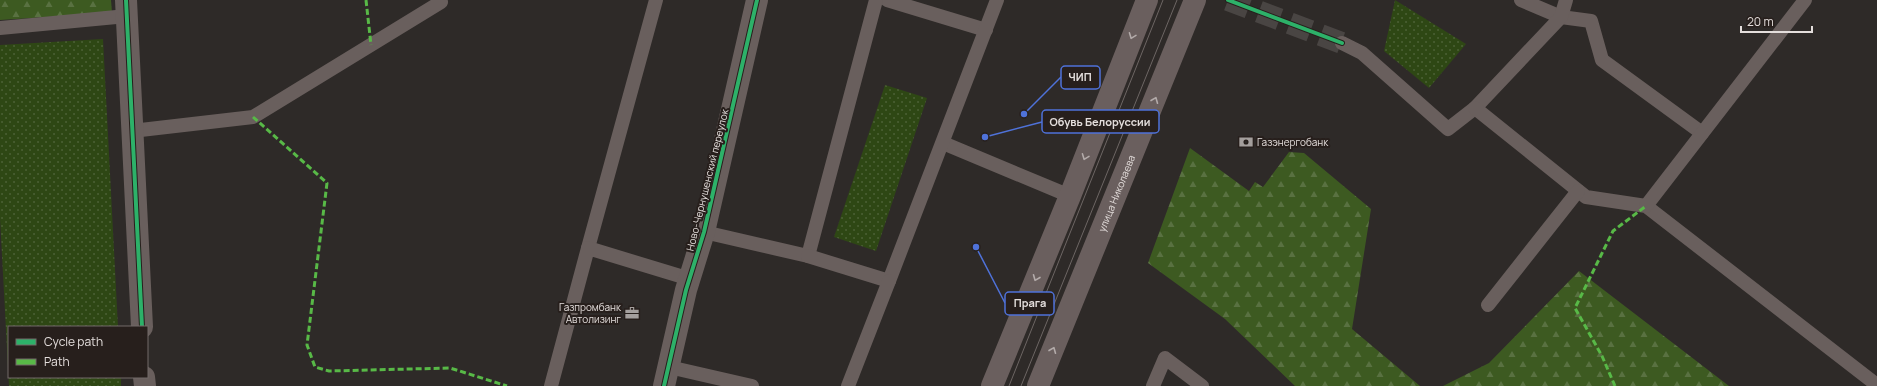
<svg xmlns="http://www.w3.org/2000/svg" width="1877" height="386" font-family="Manrope,sans-serif">
	<style>
		.grass { fill: url(#grass-dots) }
		.forest { fill: url(#forest-firs) }
		.lines { fill: none; stroke-linecap: round; stroke-linejoin: round }
		.minor-tunnel { stroke: #494543; stroke-width: 22; stroke-dasharray: 22 11; stroke-linecap: butt }
		.service { stroke: #695f5d; stroke-width: 14 }
		.minor { stroke: #695f5d; stroke-width: 22 }
		.primary { stroke: #6a5f5e; stroke-width: 22 }
		.tram { stroke: #6d6664; stroke-width: 1 }
		.quiet { stroke: #58b947; stroke-width: 3; stroke-dasharray: 6 3; stroke-linecap: butt }
		.cycleway-casing { stroke: #271f1c; stroke-width: 6 }
		.cycleway { stroke: #2db169; stroke-width: 4 }
		.oneway { stroke: #b3abaa }
		.labels { text-anchor: middle; dominant-baseline: central; stroke-width: 4; stroke-linejoin: round; paint-order: stroke }
		.poi-label { font-size: 10px; fill: #e4dedc; stroke: #271f1c; text-anchor: start }
		.street-label { font-size: 10px; fill: #e4dedc; stroke: #271f1c }
		.leader { fill: none; stroke: #4f72d9; stroke-width: 1.5 }
		.callout-dot { fill: #4f72d9; stroke: #271f1c; stroke-width: 1.5 }
		.callout { fill: #271f1c; stroke: #4f72d9; stroke-width: 1.5 }
		.callout-label { font-size: 11px; text-anchor: middle; font-weight: bold; fill: #e4dedc }
	</style>
	<defs>
		<pattern id="grass-dots" width="8" height="8" patternUnits="userSpaceOnUse"><rect width="8" height="8" fill="#2e4714"/><path d="M2 2h.1M6 6h.1" fill="none" stroke="#4c6136" stroke-width="1.8" stroke-linecap="round"/></pattern>
		<pattern id="forest-firs" width="22" height="20" patternUnits="userSpaceOnUse"><rect width="22" height="20" fill="#3d5a21"/><path d="M5 1l3.5 6h-7zM16 11l3.5 6h-7z" fill="#597141"/></pattern>
	</defs>
	<rect width="100%" height="100%" fill="#2e2a28"/>
	<g class="grass">
		<polygon points="1395,0 1466,44 1429,88 1384,51"/>
		<polygon points="103,39 118,327 9,327 9,377 121,377 121,386 9,386 0,218 0,45"/>
		<polygon points="885,85 927,98 876,251 834,237"/>
	</g>
	<g class="forest">
		<polygon points="0,0 111,0 112,13 0,20"/>
		<polygon points="1190,148 1249,191 1255,182 1263,187 1289,152 1304,153 1371,209 1352,329 1420,386 1295,386 1225,319 1148,263"/>
		<polygon points="1579,271 1729,386 1443,386 1489,363"/>
	</g>
	<g class="lines">
		<polyline class="minor-tunnel" points="1228,0 1342,43"/>
		<g class="service">
			<polyline points="887,0 986,30"/>
			<polyline points="1521,0 1561,17 1591,21 1602,60 1702,133"/>
			<polyline points="0,28 127,16"/>
			<polyline points="1342,43 1362,53 1448,129 1475,108 1561,17 1566,0"/>
			<polyline points="1475,108 1586,197 1646,206 1877,385"/>
			<polyline points="132,131 253,117 441,2"/>
			<polyline points="943,143 1070,196"/>
			<polyline points="1646,206 1805,0"/>
			<polyline points="704,232 808,256 876,0"/>
			<polyline points="588,248 656,0"/>
			<polyline points="808,256 889,281 997,0"/>
			<polyline points="1488,305 1578,191"/>
			<polyline points="669,367 752,386"/>
			<polyline points="551,386 588,248 690,279"/>
			<polyline points="848,386 889,281"/>
			<polyline points="1153,386 1165,358 1202,386"/>
		</g>
		<g class="minor">
			<polyline points="126,0 142,327"/>
			<polyline points="144,377 145,386"/>
			<polyline points="664,386 686,290 704,232 757,0"/>
		</g>
		<g class="primary">
			<polyline points="992,386 1070,196 1147,0"/>
			<path id="s1" d="M1038,386L1195,0"/>
		</g>
		<g class="tram">
			<polyline points="1009,386 1163,0"/>
			<polyline points="1021,386 1177,0"/>
		</g>
		<g class="quiet">
			<polyline points="366,0 371,45"/>
			<polyline points="253,117 327,183 307,345 315,367 329,371 450,368 507,386"/>
			<polyline points="1615,386 1602,356 1575,308 1613,231 1646,206"/>
		</g>
		<defs>
			<g id="cycleway">
				<polyline points="126,0 142,327"/>
				<polyline points="1228,0 1342,43"/>
				<polyline points="664,386 686,290 704,232 757,0"/>
			</g>
		</defs>
		<use href="#cycleway" class="cycleway-casing"/>
		<use href="#cycleway" class="cycleway"/>
	</g>
	<defs><path id="oneway-chevron" d="M-2-3.5L2.5 0L-2 3.5" fill="none" stroke-width="1.6" stroke-linecap="round" stroke-linejoin="round"/></defs>
	<g class="oneway">
		<use href="#oneway-chevron" transform="translate(1132 36) rotate(111)"/>
		<use href="#oneway-chevron" transform="translate(1155 100) rotate(-68)"/>
		<use href="#oneway-chevron" transform="translate(1085 157) rotate(111)"/>
		<use href="#oneway-chevron" transform="translate(1036 278) rotate(112)"/>
		<use href="#oneway-chevron" transform="translate(1053 350) rotate(-68)"/>
	</g>
	<defs>
		<symbol id="bank-bare" viewBox="-9 -9 18 18"><path d="M-6-4H6V4H-6ZM0-2.3a2.3 2.3 0 1 0 0 4.6a2.3 2.3 0 1 0 0-4.6Z" fill="#a49f9d" stroke="#271f1c" stroke-width="2.5" paint-order="stroke"/></symbol>
		<symbol id="office-bare" viewBox="-9 -9 18 18"><path d="M-6-3h4V-5.5h4V-3h4V5H-6ZM-1-4.5V-3h2v-1.5ZM-6 0V1H6V0Z" fill="#a49f9d" stroke="#271f1c" stroke-width="2.5" paint-order="stroke"/></symbol>
	</defs>
	<g fill-rule="evenodd">
		<use href="#bank-bare" x="1236" y="132" width="20" height="20"/>
		<use href="#office-bare" x="622" y="303" width="20" height="20"/>
	</g>
	<g class="labels">
		<g class="poi-label">
			<text x="1257" y="142">Газэнергобанк</text>
			<text x="621" y="307" text-anchor="end">Газпромбанк<tspan x="621" dy="12">Автолизинг</tspan></text>
		</g>
		<g class="street-label">
			<text transform="translate(707 180) rotate(-76)">Ново-Чернушенский переулок</text>
			<text stroke="none"><textPath href="#s1" startOffset="208">улица Николаева</textPath></text>
		</g>
	</g>
	<path class="leader" d="M1024 114L1061 77M985 137L1042 122M976 247L1005 303"/>
	<g class="callout-dot">
		<circle cx="1024" cy="114" r="4"/>
		<circle cx="985" cy="137" r="4"/>
		<circle cx="976" cy="247" r="4"/>
	</g>
	<g class="callout">
		<rect x="1061" y="66" width="39" height="23" rx="4"/>
		<rect x="1042" y="110" width="117" height="23" rx="4"/>
		<rect x="1005" y="292" width="49" height="23" rx="4"/>
	</g>
	<g class="callout-label">
		<text x="1080" y="81">ЧИП</text>
		<text x="1100" y="126">Обувь Белоруссии</text>
		<text x="1030" y="307">Прага</text>
	</g>
	<rect x="8" y="326" width="140" height="52" fill="#271f1c" stroke="#736b69"/>
	<rect x="16" y="339" width="20" height="6" fill="#2db169" stroke="#736b69"/>
	<text x="44" y="346" font-size="12" fill="#e4dedc">Cycle path</text>
	<rect x="16" y="359" width="20" height="6" fill="#58b947" stroke="#736b69"/>
	<text x="44" y="366" font-size="12" fill="#e4dedc">Path</text>
	<path d="M1741 26v6h71v-6" fill="none" stroke="#e4dedc" stroke-width="2"/>
	<text x="1747" y="26" font-size="12" fill="#e4dedc" stroke="#271f1c" stroke-width="3" paint-order="stroke">20 m</text>
</svg>
